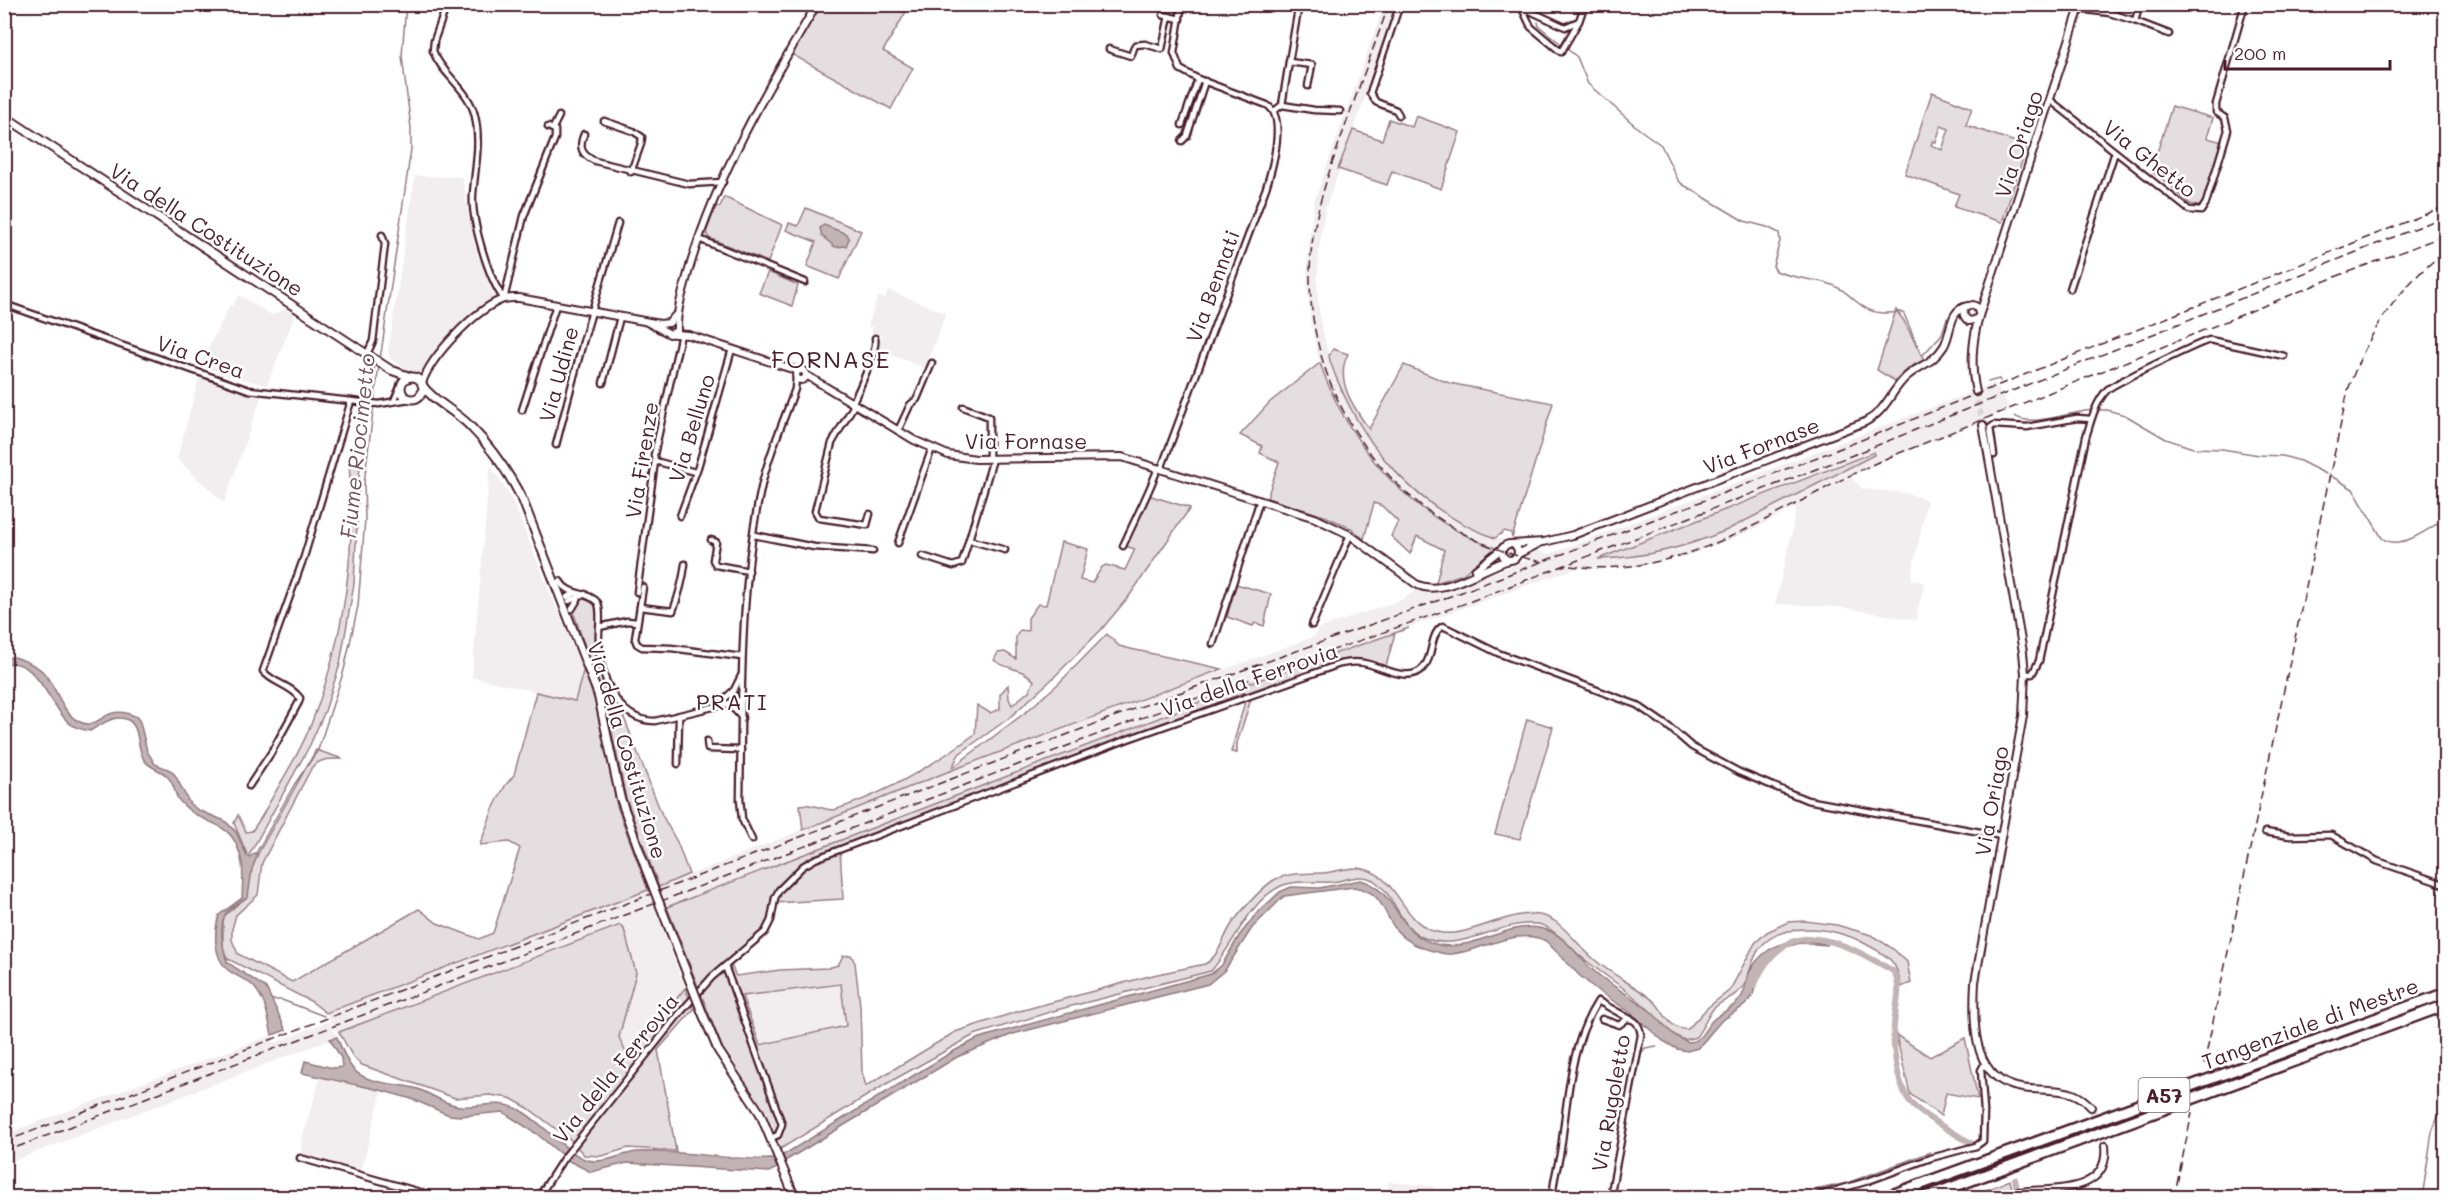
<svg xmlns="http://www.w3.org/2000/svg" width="2450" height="1202" font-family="Mali,sans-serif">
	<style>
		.built { fill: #f2eeef; fill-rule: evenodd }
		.green { fill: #e5dee0; stroke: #987e86; stroke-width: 1.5; fill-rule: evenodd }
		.water { fill: #c1b3b6; stroke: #91787e; stroke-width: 1.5 }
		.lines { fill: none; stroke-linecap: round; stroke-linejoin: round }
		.stream { stroke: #91787e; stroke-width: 1.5 }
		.canal { stroke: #c1b3b6; stroke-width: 6 }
		.tertiary-tunnel { stroke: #dbd2d5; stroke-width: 6; stroke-dasharray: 6 3; stroke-linecap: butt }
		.minor-casing { stroke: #4a1f2b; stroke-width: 9 }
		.tertiary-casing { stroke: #4a1f2b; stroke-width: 10 }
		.secondary-casing { stroke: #4a1f2b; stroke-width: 11 }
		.motorway-casing { stroke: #4a1f2b; stroke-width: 14 }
		.minor { stroke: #fff; stroke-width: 4.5 }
		.tertiary { stroke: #fff; stroke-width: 6 }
		.secondary { stroke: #fff; stroke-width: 7 }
		.motorway { stroke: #fff; stroke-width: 9 }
		.rail { stroke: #4a1f2b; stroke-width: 1.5; stroke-dasharray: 9 4.5; stroke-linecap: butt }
		.secondary-bridge-casing { stroke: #4a1f2b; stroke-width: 11; stroke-linecap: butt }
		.secondary-bridge { stroke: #fff; stroke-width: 7 }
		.labels { text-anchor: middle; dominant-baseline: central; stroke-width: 5; stroke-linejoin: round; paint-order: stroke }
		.shield { fill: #fff; stroke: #80626b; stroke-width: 1.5 }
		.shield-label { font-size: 20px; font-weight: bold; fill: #4a1f2b }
		.street-label { font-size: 21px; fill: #4a1f2b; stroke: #fff }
		.water-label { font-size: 22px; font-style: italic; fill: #74535c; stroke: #fff }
		.neighbourhood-label { font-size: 22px; letter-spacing: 1.5px; fill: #4a1f2b; stroke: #fff }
		.quarter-label { font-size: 24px; letter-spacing: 1.5px; fill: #4a1f2b; stroke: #fff }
	</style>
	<rect width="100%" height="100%" fill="#fff"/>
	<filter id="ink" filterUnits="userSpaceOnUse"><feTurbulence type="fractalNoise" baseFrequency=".0167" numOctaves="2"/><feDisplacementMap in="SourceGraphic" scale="12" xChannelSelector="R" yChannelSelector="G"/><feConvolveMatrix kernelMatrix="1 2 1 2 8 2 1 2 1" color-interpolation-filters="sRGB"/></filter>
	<g filter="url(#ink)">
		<g class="built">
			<path d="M1384,5H1398L1326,207L1321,232L1317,281L1320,319L1330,361L1350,410L1380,454L1414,490L1465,525L1519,546L1550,554L1995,383L2011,410L1887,459L1851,477L1863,489L1907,493L1927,500L1911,579L1924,583L1916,620L1840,607L1775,604L1792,532L1796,507L1746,533L1689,555L1634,567L1577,568L1247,684L656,911L685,988L632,1055L625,1051L619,1037L636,973L624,929L620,925L337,1033L326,1013L648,890L652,898L661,895L659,887L947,772L1315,636L1317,629L1401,600L1417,590L1432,594L1528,560L1458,533L1420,507L1401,491L1368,455L1350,430L1336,403L1318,357L1310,320L1307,281L1308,251L1314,202ZM1874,453V455L1727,530L1702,541L1671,551L1642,556L1600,558Z"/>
			<polygon points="415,176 462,177 477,255 488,271 498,295 449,334 420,372 415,374 390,359 388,352"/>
			<polygon points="888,290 946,313 925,368 877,349 882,336 871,332 873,328 869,326 869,322 878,296 885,299"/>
			<polygon points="239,295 272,315 288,307 296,312 267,385 225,375 200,365 230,305 232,306"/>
			<polygon points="200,374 263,392 224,503 177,459"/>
			<polygon points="490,465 507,490 519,516 550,593 584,668 575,701 472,677"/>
			<polygon points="841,984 846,1026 760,1045 741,996"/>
			<polygon points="329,1021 337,1037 5,1164 5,1134 272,1035 274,1043"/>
			<polygon points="321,1075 380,1090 381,1094 361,1171 339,1165 302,1160 301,1142"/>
			<polygon points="1388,1182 1433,1186 1432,1197 1389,1197"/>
		</g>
		<g class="green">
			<polygon points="821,5 910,5 883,51 913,68 891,109 793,55 805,29"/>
			<path d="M1932,92L1972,108L1966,125L2027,146L2002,222L1954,207L1959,194L1905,174ZM1941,126L1949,129L1942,150L1931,145L1933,141L1936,142Z"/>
			<path d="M2172,106L2213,118L2207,138L2223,142L2206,201L2200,206C2186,206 2182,195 2172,187C2166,181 2158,177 2151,171Z"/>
			<polygon points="1416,116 1460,132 1441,189 1392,171 1387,185 1338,169 1353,130 1382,140 1389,119 1412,127"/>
			<polygon points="724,197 782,225 768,262 709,238 706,233 716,206 720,207"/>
			<polygon points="806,208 861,231 839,279 807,266 816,242 786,230 789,223 798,226"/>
			<polygon points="768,272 798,285 792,306 759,293"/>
			<polygon points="1896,310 1904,321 1924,360 1910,367 1895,381 1877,370"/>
			<path d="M1333,349L1348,354C1334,380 1354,408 1369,429L1404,365L1449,383L1553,403L1512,538L1511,533L1505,531L1495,538C1414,509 1358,441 1330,361L1329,355Z"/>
			<path d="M1320,363C1349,447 1410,517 1495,548L1463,574L1436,583L1444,550L1417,536L1410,554L1391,536L1398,522L1382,506L1374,503L1364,539L1351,528L1327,517L1267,498L1279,462L1260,453L1262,446L1240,435L1270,402Z"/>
			<path d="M1874,452V455L1727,530C1685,548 1644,558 1598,559Z"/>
			<path d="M360,462L354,584L340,664L325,711L310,745L248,857L234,823L238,815L246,832L252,831L262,816C279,784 301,752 313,719C344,638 357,548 349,463Z"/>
			<path d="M1148,495L1190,508L1130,595L1101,630L1050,681L1009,718L959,754L952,768L1026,712L1058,684L1107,634L1119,646L1131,649L1222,669L947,772L803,830L800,805C810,802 822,810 834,810C885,794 932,766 975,734L977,705L990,713L1000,709V694L1008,685L1009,699L1012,705L1029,691L1034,681C1025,668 1006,670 994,660L998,653L1005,652L1016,659V637L1020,630L1028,631V618L1038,604L1046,605L1061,542L1088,549L1080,580L1092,583L1102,567L1106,565L1125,570L1135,549L1125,546Z"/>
			<polygon points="1236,584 1271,594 1264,626 1255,623 1253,626 1227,617"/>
			<polygon points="585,598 591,599 597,607 598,663 603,681 625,720 662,815 677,842 689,874 659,887 626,798 609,718 574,614 574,606 580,599"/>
			<path d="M1409,628L1395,633L1385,670L1362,664L1341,666L1251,699L1237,743V753L1231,752L1246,698L1245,692L840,849L843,899L773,903C772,913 769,922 763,931C757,940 744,946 741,957L731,965L736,976L780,970L828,968L838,965L843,956L851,955L855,963L860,1005L862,1072L866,1086L955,1032L1016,1012L1153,975L1205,964C1218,957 1223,939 1230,927C1238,914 1261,888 1274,880C1288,872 1307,874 1323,873C1335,872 1347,867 1359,868C1399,873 1400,923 1437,932C1473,941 1522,897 1556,922C1571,933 1581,949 1595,960C1613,976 1637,986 1655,1002C1665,1013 1670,1031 1688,1029L1707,1008L1730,990L1755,943L1767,932L1788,922L1805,921L1837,925L1871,935L1892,948L1907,962L1911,983L1901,987C1897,958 1886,955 1862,942C1834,927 1780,920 1759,949C1751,961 1749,978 1743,987C1735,998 1721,1000 1713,1009C1707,1017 1703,1028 1696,1037L1685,1040C1664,1032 1665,1026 1651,1012C1627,987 1595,971 1570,947C1561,939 1549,925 1537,924C1497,920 1461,955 1422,937C1399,926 1396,897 1376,882C1363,872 1347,880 1333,882C1316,883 1294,879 1279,887C1249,902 1233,946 1211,971L1060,1009L974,1035L886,1084L779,1150L761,1107L723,1050L667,907L1247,684ZM841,984L846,1026L760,1045L742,996Z"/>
			<path d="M584,668L600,717L617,806L648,890L326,1013L312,1002L228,959L223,951V917L247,896L251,866L316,750L343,759C330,759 321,758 312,767L262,863L258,895L236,915L232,929V940L238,954L292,982L419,909L437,923L479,939L493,933L520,848L509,842L480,845L493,809L505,786L514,775L536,692L575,701Z"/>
			<polygon points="1527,719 1553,727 1520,839 1495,834"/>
			<polygon points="620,925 624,929 636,973 619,1037 625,1051 633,1055 685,988 694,1009 658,1050 676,1151 628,1148 602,1156 584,1155 572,1141 528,1108 510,1098 490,1095 455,1098 362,1065 353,1057 339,1032"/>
			<polygon points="1896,1035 1930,1057 1965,1038 1978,1099 1946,1093 1941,1116 1910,1094"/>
			<polygon points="2010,1180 2012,1189 1982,1192"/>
		</g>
		<g class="water">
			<polygon points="824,225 847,234 849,239 846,246 835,247 822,236 820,228"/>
			<path d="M15,657C23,660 37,665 43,672C57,686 60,711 78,721C100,734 103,700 137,717L140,722L147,751L155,764L170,770L175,775L190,804L198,810L225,821L236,832L247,856L250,857L255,853L258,854L252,869L248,897C242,901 231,907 227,912C218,924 223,948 227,962L266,988L286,1030L272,1035C268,1018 266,1000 254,987C247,979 234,976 227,969C213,956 214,932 219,915L242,898C243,877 245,859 234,840C224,823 203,822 189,810C185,806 179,802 177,797C174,789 173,782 167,776C161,770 150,768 145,761C136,750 141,727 128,720C115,713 101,725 90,731C84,730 78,729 72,725C50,710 38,656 5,664V658Z"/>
			<path d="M1361,880C1400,892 1396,936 1439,945C1478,952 1516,913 1554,933C1569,941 1581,960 1594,971C1611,986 1632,996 1650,1011C1664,1022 1670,1036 1688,1042C1701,1042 1703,1031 1711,1022C1719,1013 1733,1009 1740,999C1747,990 1745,978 1751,969C1768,941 1798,936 1828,945L1800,943L1779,949L1762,966L1752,997L1744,1006L1721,1021L1698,1048L1687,1051L1677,1049L1663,1041L1631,1013L1597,990L1580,976L1546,941C1519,926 1480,952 1451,954C1446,955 1439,952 1433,951C1420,948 1406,941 1397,931C1381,911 1384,892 1354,887L1284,896L1252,928L1225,970L1208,984L1013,1034L957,1057L785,1161L783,1155L952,1052L979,1038L1211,974L1222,965L1239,936L1257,913L1280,892L1291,887L1319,888Z"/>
			<path d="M337,1037C341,1047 346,1061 353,1069C368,1085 398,1083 418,1089C432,1094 445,1105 460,1106C481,1108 497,1099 518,1109C541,1120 567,1155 588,1160C604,1164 620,1154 637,1152C682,1149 728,1161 773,1159L777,1168L769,1172L627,1163L591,1172L569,1161L537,1134L503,1112L460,1116L449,1115L412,1099L380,1090L302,1073L305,1061L333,1068L342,1067L341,1058L330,1039Z"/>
		</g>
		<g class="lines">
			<g class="stream">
				<polyline points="1537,11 1539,4"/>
				<path d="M1538,22L1539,26L1577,57L1588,84L1639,129L1661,145L1678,180L1682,184L1744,221L1767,227L1779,233L1780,241L1773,266L1776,271C1792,278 1811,279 1827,283C1858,292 1856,319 1900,312L1904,314L1922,356L1942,334L1947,318"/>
				<polyline points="380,360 411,149 411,128 402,56 406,4"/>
				<polyline points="1988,382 1999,379 2000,381"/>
				<polyline points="2097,410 2107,410 2125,415 2166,439 2193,448 2222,449 2259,455 2283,456 2300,461 2326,474"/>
				<path d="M2015,416C2030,428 2073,411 2093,410"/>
				<path d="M2331,476L2353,489L2382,538C2400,552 2430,528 2446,518"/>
				<polyline points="255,855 294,785 318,750 344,670 358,606 365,519 364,483 379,365"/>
				<polyline points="272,1000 282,1000 324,1016"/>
				<polyline points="1614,1187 1642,1052 1645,1048 1657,1046"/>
				<polyline points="1797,1198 1815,1190 1847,1183 1931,1152"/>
				<polyline points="2422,1198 2432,1132 2446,1097"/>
			</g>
			<g class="canal">
				<path d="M1754,986C1785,911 1840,940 1893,971C1902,984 1897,1002 1895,1016C1891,1041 1896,1092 1916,1108C1932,1122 1953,1132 1971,1143"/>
				<polyline points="2015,1179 2019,1198"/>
			</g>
			<g class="tertiary-tunnel">
				<polyline points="1976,392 1983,425"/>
				<polyline points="2091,1107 2105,1146"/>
			</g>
			<defs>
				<g id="minor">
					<path d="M447,4L434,41L433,51C442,75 469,89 475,116C481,142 475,168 473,194C471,220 488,278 504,299"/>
					<polyline points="1515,4 1565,27 1579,21 1585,4"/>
					<polyline points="2079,9 2110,13 2135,21 2140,4"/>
					<polyline points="1523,10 1531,27 1561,52 1579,21"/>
					<polyline points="1163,15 1180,19"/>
					<polyline points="2135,21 2169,34"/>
					<polyline points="1109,49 1131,56 1135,45 1145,44 1162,49 1169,16"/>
					<polyline points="1289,62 1299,4"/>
					<polyline points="2050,100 2189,210 2201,211 2206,203 2228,130 2225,118 2216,112 2216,104 2245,4"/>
					<polyline points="1282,105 1314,110 1340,111"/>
					<polyline points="1274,111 1282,105 1289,62 1312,65 1308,86"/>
					<polyline points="1399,115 1396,110 1376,102 1370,93 1400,4"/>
					<polyline points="604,121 633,131 642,137 641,144 631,172"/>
					<polyline points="1182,125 1198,79"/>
					<polyline points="553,128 559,116"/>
					<path d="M584,134C578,148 582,155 595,161L689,184L723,182"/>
					<polyline points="1182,141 1187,136 1205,81"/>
					<polyline points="699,239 805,282"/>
					<polyline points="2070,289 2115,152"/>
					<polyline points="504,299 524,216 555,138 555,130 548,127"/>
					<polyline points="4,304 249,390 379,404 409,399"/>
					<polyline points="367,354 373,341 385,244 382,235"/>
					<polyline points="603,383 620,317"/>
					<polyline points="394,401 400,387"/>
					<polyline points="365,403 372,357"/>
					<path d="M852,404C858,392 878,350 875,338"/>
					<polyline points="854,405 832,443 815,511 819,518 867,525 870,514"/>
					<polyline points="963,407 989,417 989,459"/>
					<polyline points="522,410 556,305"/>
					<polyline points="898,431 910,405 917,399 932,363"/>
					<polyline points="556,445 583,342 618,223"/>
					<polyline points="1994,455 1990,428 1994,425 2027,427 2077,418 2091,419"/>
					<polyline points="655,461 695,472"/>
					<path d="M1161,469L1266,188C1272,169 1287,117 1267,105L1198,79L1180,69L1174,53L1182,4"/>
					<polyline points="680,516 698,467 732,349"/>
					<polyline points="754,535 814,547 873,551"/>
					<polyline points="711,540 716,542 713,560 716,565 749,571"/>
					<polyline points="969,540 1005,550"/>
					<polyline points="898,543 932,448"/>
					<path d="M1123,546C1135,519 1148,495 1158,468"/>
					<polyline points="922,556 953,566 962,563 993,459"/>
					<path d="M560,581C569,597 587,590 598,603C602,615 598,628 599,641C599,674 616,721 655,721L742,700"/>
					<polyline points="643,587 635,639 637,644 642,647 671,648 742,657"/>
					<polyline points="637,592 655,461 654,455 681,334"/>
					<polyline points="567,597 576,593"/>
					<polyline points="569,601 585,594"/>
					<path d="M640,607L673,611C679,595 683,581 685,564"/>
					<polyline points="572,609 578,599"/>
					<polyline points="1312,625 1350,535"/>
					<polyline points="599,627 627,621 637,622"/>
					<polyline points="1213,644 1260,500"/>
					<path d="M2025,674H2032L2039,661L2086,437C2091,421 2095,403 2107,390C2112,384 2203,341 2210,340L2284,356"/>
					<polyline points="717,706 734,690 741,676"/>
					<polyline points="728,706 735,710 742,718"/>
					<polyline points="707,741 708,749 741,750"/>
					<polyline points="678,764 679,716"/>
					<path d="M249,786L271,753L299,702L300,698C291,685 272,683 263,671L304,557L351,401"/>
					<polyline points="2265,832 2290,836 2331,835 2377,861 2446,885"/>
					<path d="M752,840L742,819L740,799C742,695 739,586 762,484C770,451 784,420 795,389L796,377"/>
					<polyline points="725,966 782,1124 778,1135 771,1138"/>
					<path d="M1602,1019L1619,1025L1627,1019C1636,1018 1640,1027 1641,1035L1610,1198"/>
					<polyline points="300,1158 441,1198"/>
					<path d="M538,1198L563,1159L680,1013L712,977L765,932L771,920L775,898L779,890L803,866L815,859L1128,739L1340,664C1350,662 1358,661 1368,664C1384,668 1409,683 1423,668C1434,657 1429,634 1443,626L1498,653L1637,705L1669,727L1692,747L1739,772L1807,800L2002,836"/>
					<path d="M1553,1198C1552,1180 1559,1165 1561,1148C1568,1097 1570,1044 1598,1001L1630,1019"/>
					<polyline points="1810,1198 1868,1181 1931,1158 1976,1146 1983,1141 1984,1111 1981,1070 1984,1065"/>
				</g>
				<g id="tertiary">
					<path d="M1979,313L1977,307L1973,305L1966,307C1962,312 1963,317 1969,321L1975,320L1979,316L2081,4"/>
					<path d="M647,322L670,334L677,331C676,311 683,292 688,273C715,178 767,89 817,4"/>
					<polyline points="674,334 689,335 798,371"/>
					<circle cx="801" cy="375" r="5"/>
					<path d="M806,375L914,440L948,455L976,459L1122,457L1315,518L1350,535L1416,584C1442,598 1482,568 1509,560"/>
					<path d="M422,383C431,356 474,311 501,300C507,297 513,298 519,298L660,324L669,323L675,316"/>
					<path d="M1976,392C1970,366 1972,342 1979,316"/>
					<path d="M1983,425L2023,652L2025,674L2023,716L1975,982C1973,1018 1971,1073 2013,1086C2025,1090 2038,1089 2050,1090C2067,1091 2079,1093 2091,1107"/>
					<path d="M1510,544L1544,542L1573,535L1865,422C1887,410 1889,394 1905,378C1920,364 1932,365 1944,346C1952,331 1949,309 1968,306"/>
					<circle cx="1510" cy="552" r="8"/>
					<polyline points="1518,554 1538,544"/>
					<polyline points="1475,570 1504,547"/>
					<path d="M1992,1198C2004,1194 2016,1192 2029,1191C2059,1189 2110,1191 2105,1146"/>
				</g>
				<g id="secondary">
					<polyline points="4,116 391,370 411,377"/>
					<circle cx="412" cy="388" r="11"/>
					<path d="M422,385C434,402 454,410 469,425C491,447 509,473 523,501L598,694L620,797L646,869"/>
					<polyline points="702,1012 718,1050 760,1113 795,1198"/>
				</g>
				<g id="motorway">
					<polyline points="1883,1198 2446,993"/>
					<polyline points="1923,1198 2446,1005"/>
				</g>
			</defs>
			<use href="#minor" class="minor-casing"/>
			<use href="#tertiary" class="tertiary-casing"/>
			<use href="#secondary" class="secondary-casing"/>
			<use href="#motorway" class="motorway-casing"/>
			<use href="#minor" class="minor"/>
			<use href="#tertiary" class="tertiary"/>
			<use href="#secondary" class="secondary"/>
			<use href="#motorway" class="motorway"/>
			<g class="rail">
				<path d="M1389,4C1375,44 1360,84 1346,124C1333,161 1319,197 1313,237C1291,386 1394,533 1543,562"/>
				<path d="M1570,566C1680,579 1762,519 1855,473C1873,464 1891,456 1910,449L2340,275L2446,235"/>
				<path d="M2204,1064L2348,390C2367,334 2398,287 2446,251"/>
				<polyline points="4,1142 1134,709 1462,592 1700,502 1854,443 2446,206"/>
				<polyline points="4,1152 1138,719 1466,603 1704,512 1858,453 2446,216"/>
				<polyline points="2174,1198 2192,1113"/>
			</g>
			<defs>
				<polyline id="secondary-bridge" points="646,869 702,1012"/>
			</defs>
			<use href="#secondary-bridge" class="secondary-bridge-casing"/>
			<use href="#secondary-bridge" class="secondary-bridge"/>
		</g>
	</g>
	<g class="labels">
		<rect class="shield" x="2138.5" y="1078" width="51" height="34" rx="4.5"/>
		<g class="shield-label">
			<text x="2164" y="1095">A57</text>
		</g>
		<g class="street-label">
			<text transform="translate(2018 144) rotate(-72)">Via Oriago</text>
			<text transform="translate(2150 158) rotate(38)">Via Ghetto</text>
			<text transform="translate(207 229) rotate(33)">Via della Costituzione</text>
			<text transform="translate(1212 286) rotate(-70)">Via Bennati</text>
			<text transform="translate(201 356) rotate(19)">Via Crea</text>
			<text transform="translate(558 374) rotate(-75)">Via Udine</text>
			<text transform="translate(691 428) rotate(-73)">Via Belluno</text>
			<text x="1026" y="440">Via Fornase</text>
			<text transform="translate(1761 445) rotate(-21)">Via Fornase</text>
			<text transform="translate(641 460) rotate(-81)">Via Firenze</text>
			<text transform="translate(1249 679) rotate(-19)">Via della Ferrovia</text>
			<text transform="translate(628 750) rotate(73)">Via della Costituzione</text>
			<text transform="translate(1991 801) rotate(-80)">Via Oriago</text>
			<text transform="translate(2310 1023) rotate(-20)">Tangenziale di Mestre</text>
			<text transform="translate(615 1068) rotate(-51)">Via della Ferrovia</text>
			<text transform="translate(1610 1103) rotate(-80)">Via Rugoletto</text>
		</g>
		<g class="water-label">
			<text transform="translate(357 446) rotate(-84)">Fiume Riocimetto</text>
		</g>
		<g class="neighbourhood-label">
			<text x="732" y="701">PRATI</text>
		</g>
		<g class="quarter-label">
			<text x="831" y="358">FORNASE</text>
		</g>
	</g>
	<rect width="2450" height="1202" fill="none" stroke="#fff" stroke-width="24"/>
	<rect x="12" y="12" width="2426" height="1178" fill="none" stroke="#4a1f2b" stroke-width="2" filter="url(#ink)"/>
	<path d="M2225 60v9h165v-9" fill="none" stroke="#4a1f2b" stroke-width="3"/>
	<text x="2234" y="60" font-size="18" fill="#4a1f2b" stroke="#ffffff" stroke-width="4.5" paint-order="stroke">200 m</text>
</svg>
